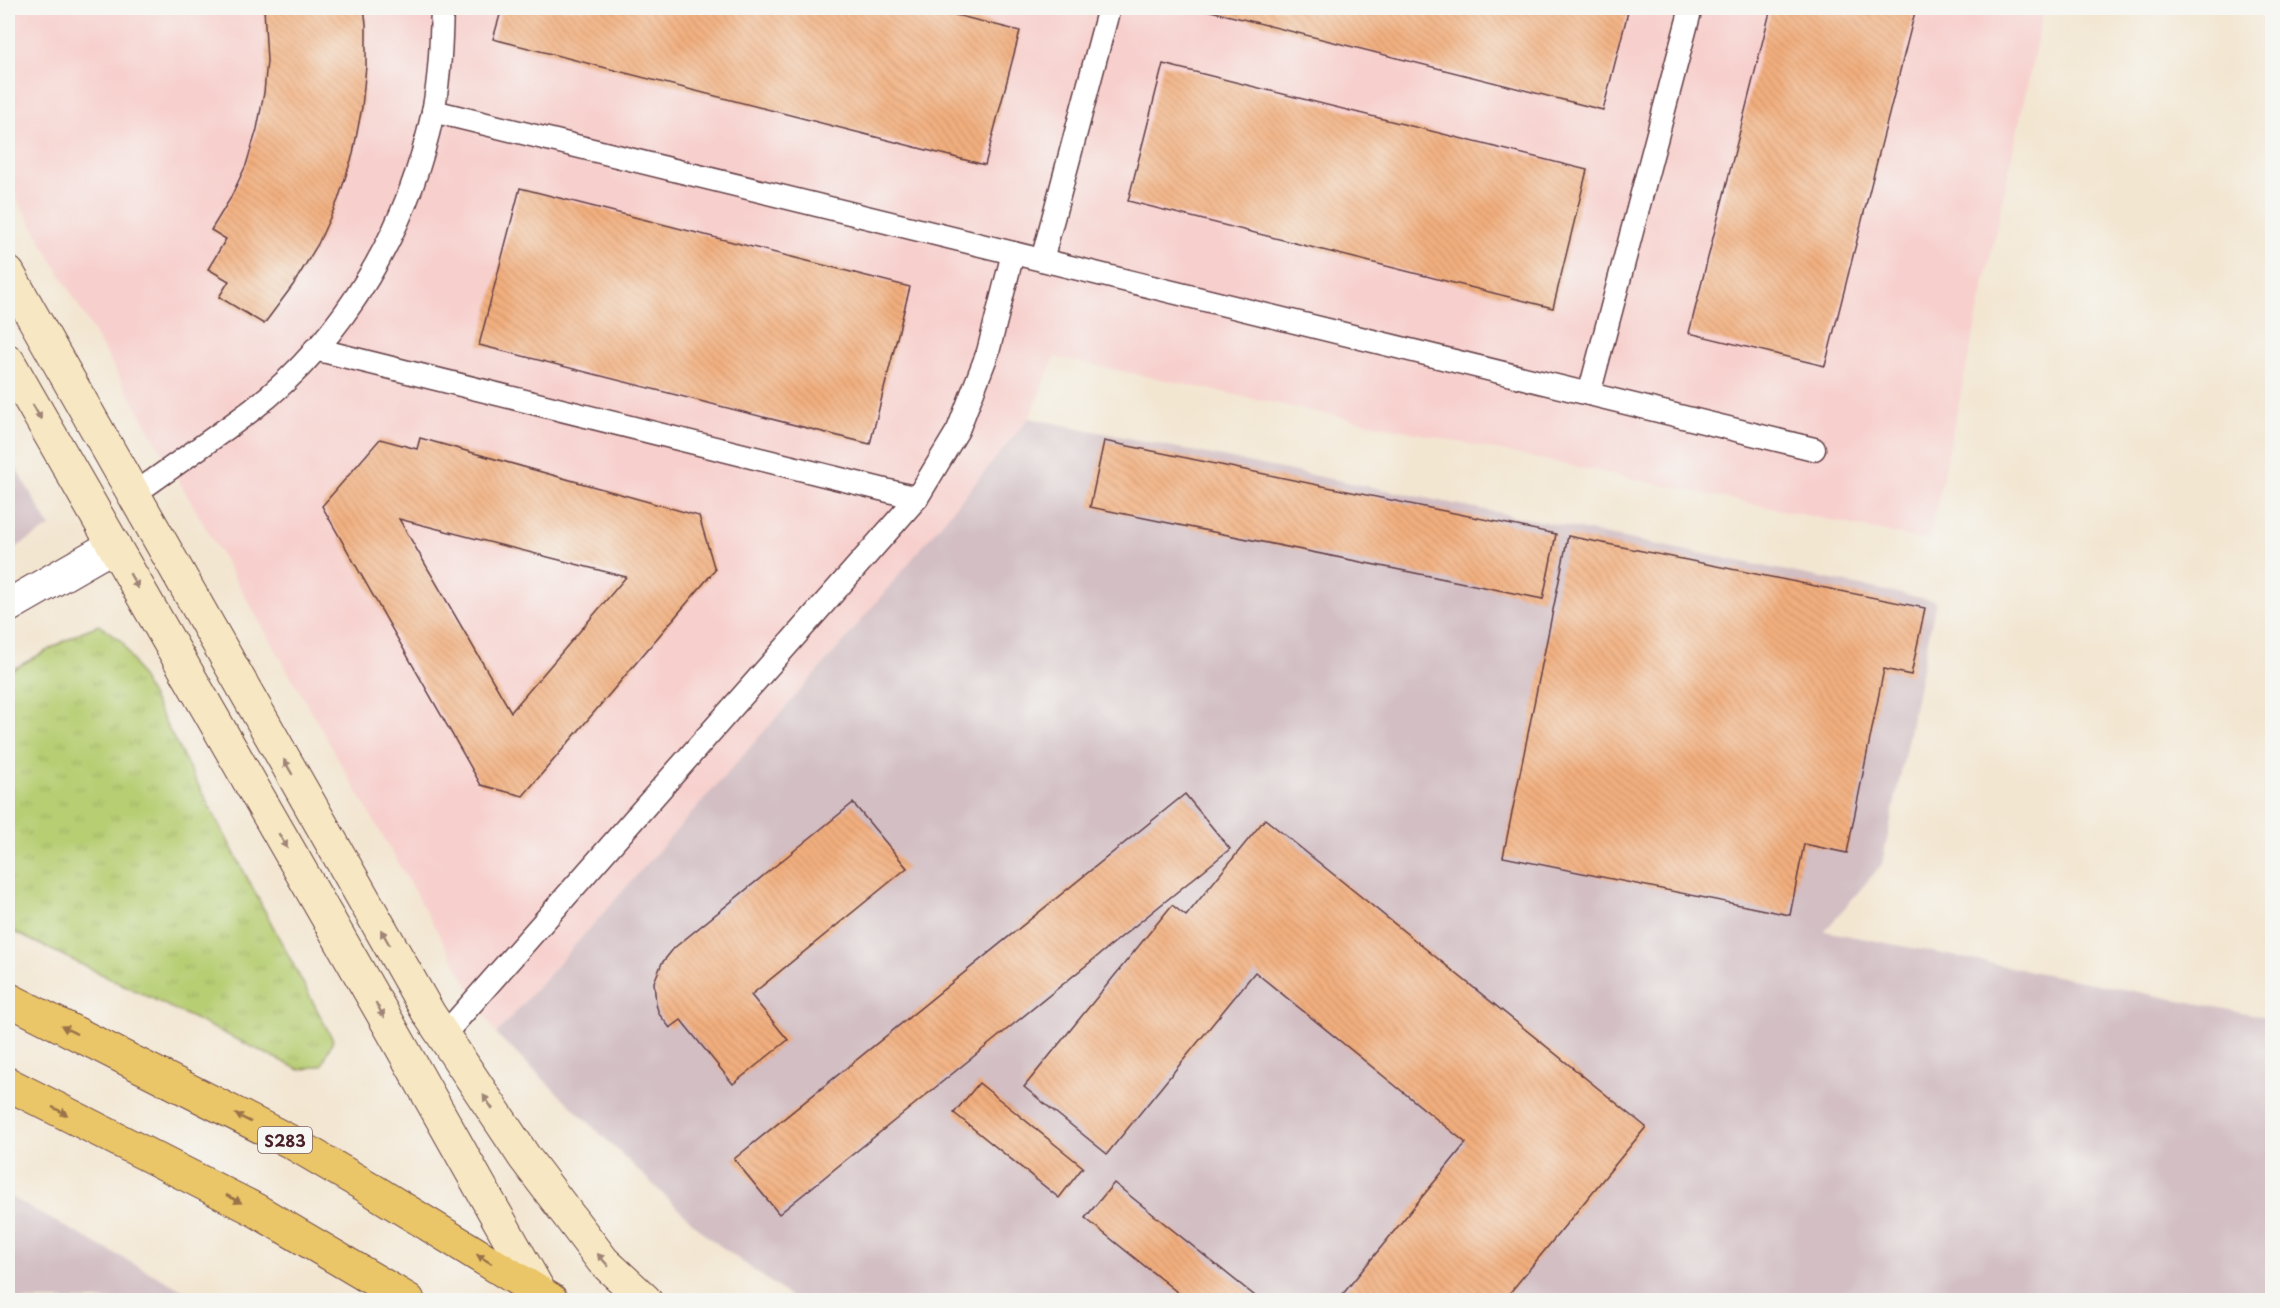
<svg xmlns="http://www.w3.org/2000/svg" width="2280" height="1308" font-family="'Playpen Sans',sans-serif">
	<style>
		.built { fill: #f7d0cd }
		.industrial { fill: #d2bec3 }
		.park { fill: url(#park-tufts); stroke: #80764f; stroke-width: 1.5 }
		.building { fill: url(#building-back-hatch); fill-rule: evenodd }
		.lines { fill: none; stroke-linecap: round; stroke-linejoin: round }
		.service-casing { stroke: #633d44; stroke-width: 25 }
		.minor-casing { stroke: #633d44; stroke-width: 35 }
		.secondary-casing { stroke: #633d44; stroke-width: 35 }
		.primary-casing { stroke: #633d44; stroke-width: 35 }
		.service { stroke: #fff; stroke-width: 22 }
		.minor { stroke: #fff; stroke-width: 33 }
		.secondary { stroke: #f7e8c3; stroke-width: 33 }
		.primary { stroke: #eac669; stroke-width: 33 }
		.oneway { fill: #a08477 }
		.oneway2 { fill: #9a724a }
		.labels { text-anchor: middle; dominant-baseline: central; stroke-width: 6; stroke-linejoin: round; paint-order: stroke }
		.shield { fill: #f6f6f2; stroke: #7e6067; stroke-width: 1.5 }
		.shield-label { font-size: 16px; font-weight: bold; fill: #4a1f2b }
	</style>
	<defs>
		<pattern id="park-tufts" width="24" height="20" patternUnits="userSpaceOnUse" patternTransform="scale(1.5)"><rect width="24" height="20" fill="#b7ce73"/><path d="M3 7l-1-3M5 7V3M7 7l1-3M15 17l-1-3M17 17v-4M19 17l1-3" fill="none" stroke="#9fb064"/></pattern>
		<pattern id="building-back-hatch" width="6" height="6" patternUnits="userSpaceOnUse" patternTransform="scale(1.5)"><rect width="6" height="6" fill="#f2af7e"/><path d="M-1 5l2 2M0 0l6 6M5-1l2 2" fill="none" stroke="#d1966d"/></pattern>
	</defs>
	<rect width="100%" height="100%" fill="#f6f6f2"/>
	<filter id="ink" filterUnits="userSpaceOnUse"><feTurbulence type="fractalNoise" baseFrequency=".0167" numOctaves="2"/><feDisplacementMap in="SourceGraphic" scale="12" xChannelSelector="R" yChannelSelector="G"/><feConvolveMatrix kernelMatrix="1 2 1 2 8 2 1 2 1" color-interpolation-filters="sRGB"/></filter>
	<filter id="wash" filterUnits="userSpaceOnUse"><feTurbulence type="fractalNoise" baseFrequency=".008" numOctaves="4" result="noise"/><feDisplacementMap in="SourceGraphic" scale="24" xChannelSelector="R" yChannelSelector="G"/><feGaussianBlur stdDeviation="1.35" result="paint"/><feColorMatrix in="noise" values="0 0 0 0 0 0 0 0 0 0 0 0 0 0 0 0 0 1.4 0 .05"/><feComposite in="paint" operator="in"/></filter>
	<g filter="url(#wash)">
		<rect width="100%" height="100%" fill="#f3e6d1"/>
		<polygon class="built" points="8,8 2044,8 1929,541 1055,357 1029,419 839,647 496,1034 8,183"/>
		<g class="industrial">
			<polygon points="1029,418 1936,601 1882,864 1825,931 2272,1018 2272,1300 795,1300 708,1237 496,1034 839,647"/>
			<polygon points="8,454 50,527 8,552"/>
			<polygon points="8,1196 188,1293 200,1300 8,1300"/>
		</g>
		<polygon class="park" points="99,625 122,641 333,1040 322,1065 300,1070 8,929 8,672 81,632"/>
		<g id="blocks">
			<g class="building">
				<polygon points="264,8 364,8 366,24 366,66 362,107 353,154 338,200 318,244 293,285 264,324 219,297 229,281 208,269 226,239 211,230 230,199 246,165 257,129 264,93 267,61"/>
				<polygon points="502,8 928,8 1020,31 985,165 493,39"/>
				<polygon points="1199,8 1629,8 1603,110"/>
				<polygon points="1771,8 1916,8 1825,366 1689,333"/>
				<polygon points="1163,64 1587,170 1553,308 1128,201"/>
				<polygon points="520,188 910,287 870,444 479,345"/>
				<path d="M420,438L699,516L715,570L523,796L481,785L322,506L380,439L417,449ZM399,519L626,577L511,712Z"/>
				<polygon points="1104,441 1556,534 1543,599 1090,507"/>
				<polygon points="1568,536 1925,608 1911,675 1884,669 1847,853 1804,844 1790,915 1503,857"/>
				<polygon points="1185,794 1230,849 779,1214 734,1159"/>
				<polygon points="853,803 907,868 751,995 788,1040 733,1084 681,1020 670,1028 659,1014 656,1004 654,982 662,963 674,948"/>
				<polygon points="1265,819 1646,1127 1504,1300 1338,1300 1466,1143 1255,972 1107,1154 1024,1087 1172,905 1186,916"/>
				<polygon points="979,1083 1083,1167 1059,1198 954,1113"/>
				<polygon points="1114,1183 1260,1300 1187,1300 1085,1218"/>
			</g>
		</g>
	</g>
	<g filter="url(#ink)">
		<use href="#blocks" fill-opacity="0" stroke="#633d44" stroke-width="1.5"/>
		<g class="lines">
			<defs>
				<g id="service">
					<polyline points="433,111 1814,449"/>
					<polyline points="1042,260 1109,8"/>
					<polyline points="315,349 917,498"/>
					<polyline points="1589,394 1691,8"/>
					<path d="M133,495C173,466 213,439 252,410C346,337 409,227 433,112C440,77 441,42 442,8"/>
					<polyline points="443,1036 917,498 958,430 988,352 1013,253"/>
				</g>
				<polyline id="minor" points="8,606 114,545"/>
				<g id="secondary">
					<polyline points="8,273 429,1014 525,1158 603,1261 645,1300"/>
					<polyline points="8,361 388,1023 544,1300"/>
				</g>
				<g id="primary">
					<polyline points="8,999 291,1142 366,1186 551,1300"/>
					<polyline points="8,1084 254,1209 408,1300"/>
				</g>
			</defs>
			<use href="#service" class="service-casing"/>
			<use href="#minor" class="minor-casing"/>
			<use href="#secondary" class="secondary-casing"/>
			<use href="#primary" class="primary-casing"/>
			<use href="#service" class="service"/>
			<use href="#minor" class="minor"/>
			<use href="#secondary" class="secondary"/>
			<use href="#primary" class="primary"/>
		</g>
		<defs><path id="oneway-solid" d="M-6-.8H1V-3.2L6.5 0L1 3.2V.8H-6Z" transform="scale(1.5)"/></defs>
		<g class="oneway">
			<use href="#oneway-solid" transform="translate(37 412) rotate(60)"/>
			<use href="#oneway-solid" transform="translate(134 581) rotate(60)"/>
			<use href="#oneway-solid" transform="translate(288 767) rotate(-120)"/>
			<use href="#oneway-solid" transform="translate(283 841) rotate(60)"/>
			<use href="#oneway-solid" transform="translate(385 937) rotate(-120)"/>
			<use href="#oneway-solid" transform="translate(380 1010) rotate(60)"/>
			<use href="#oneway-solid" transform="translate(488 1102) rotate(-124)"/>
			<use href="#oneway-solid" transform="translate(603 1260) rotate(-131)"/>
		</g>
		<g class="oneway2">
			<use href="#oneway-solid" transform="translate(69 1030) rotate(-153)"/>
			<use href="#oneway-solid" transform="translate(60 1111) rotate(27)"/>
			<use href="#oneway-solid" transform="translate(243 1118) rotate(-153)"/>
			<use href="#oneway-solid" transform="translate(234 1199) rotate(27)"/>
			<use href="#oneway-solid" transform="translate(484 1259) rotate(-148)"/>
		</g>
	</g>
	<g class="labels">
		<rect class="shield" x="258" y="1127" width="54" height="26" rx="4.5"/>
		<g class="shield-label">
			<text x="285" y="1140">S283</text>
		</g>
	</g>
	<rect width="2280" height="1308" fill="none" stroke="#f6f6f2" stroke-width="30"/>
</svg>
